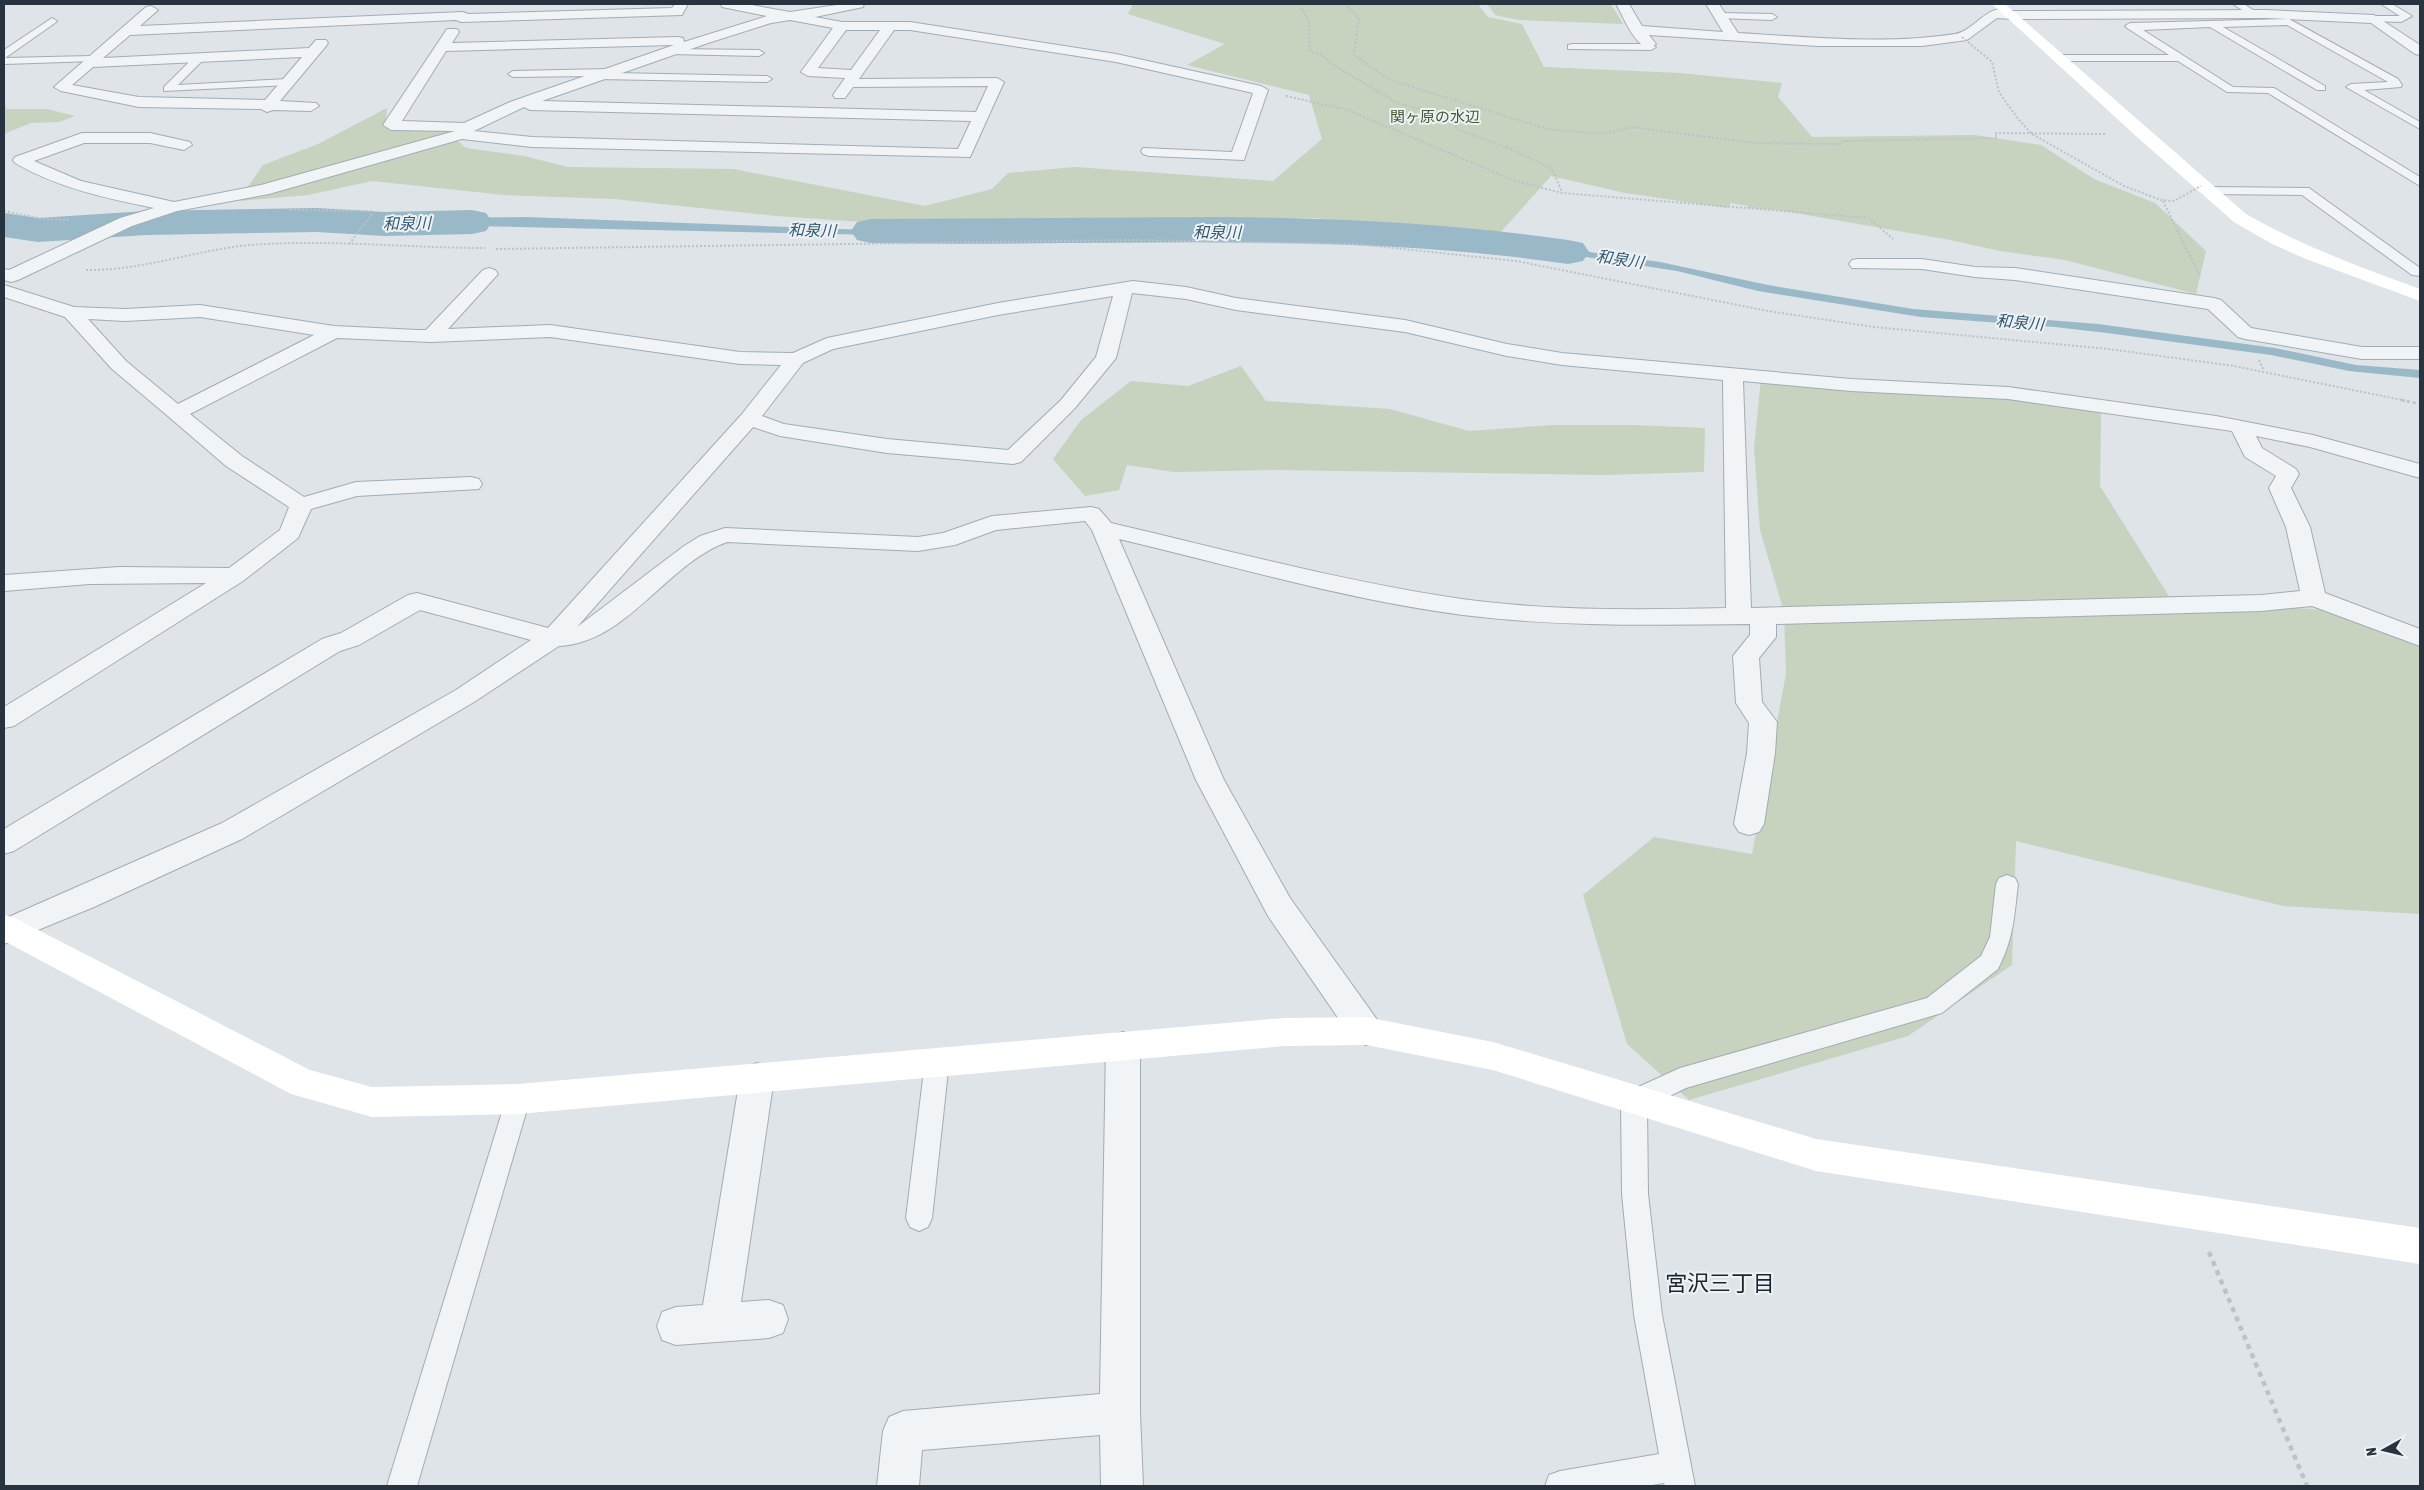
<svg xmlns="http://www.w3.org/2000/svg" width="2424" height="1490" font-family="'Asap Condensed','Noto Sans JP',sans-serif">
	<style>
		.green { fill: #c7d2bf }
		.water { fill: #99b8c8 }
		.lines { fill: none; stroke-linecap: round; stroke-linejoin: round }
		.river { fill: #99b8c8; fill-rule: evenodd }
		.lane-casing { stroke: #a3acb2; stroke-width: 2 }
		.street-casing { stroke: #a3acb2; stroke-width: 2 }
		.path-far2 { stroke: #bcc2c6; stroke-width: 2; stroke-dasharray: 2 2; stroke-linecap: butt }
		.path-far1 { stroke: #bcc2c6; stroke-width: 2.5; stroke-dasharray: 3 3; stroke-linecap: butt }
		.path { stroke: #bcc2c6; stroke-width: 4.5; stroke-dasharray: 5 5; stroke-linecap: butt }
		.lane { fill: #f1f4f6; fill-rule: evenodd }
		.street { fill: #f1f4f6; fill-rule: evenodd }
		.secondary { fill: #fff; fill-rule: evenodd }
		.path-bridge { stroke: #bcc2c6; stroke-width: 2; stroke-dasharray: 2 2; stroke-linecap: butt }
		.labels { text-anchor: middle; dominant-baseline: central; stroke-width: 4; stroke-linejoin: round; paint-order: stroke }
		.far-park-label { font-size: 15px; fill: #435a35; stroke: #eef2f5 }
		.far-water-label { font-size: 16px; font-style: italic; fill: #325a72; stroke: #eef2f5 }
		.near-neighbourhood-label { font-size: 22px; fill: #1a252f; stroke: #eef2f5 }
	</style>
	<rect width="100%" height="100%" fill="#dee4e8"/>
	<g class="green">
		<polygon points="1133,4 1478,4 1488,17 1522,24 1544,67 1680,73 1782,83 1778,97 1812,137 1975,135 2041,145 2094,179 2155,203 2206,251 2196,294 2065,260 2000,251 1950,240 1778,210 1747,208 1748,206 1731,203 1727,208 1625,193 1551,176 1499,234 1314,218 1017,226 922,226 777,216 614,199 504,195 372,181 308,195 238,201 263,165 318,144 387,108 385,128 446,131 466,148 524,156 568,167 733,169 925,206 992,189 1008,173 1075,167 1273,181 1322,139 1309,95 1187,65 1225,44 1128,14"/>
		<polygon points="1487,4 1611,4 1623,24 1518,20 1495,15"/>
		<polygon points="4,97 6,109 47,109 75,116 59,122 31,123 4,134"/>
		<polygon points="1241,366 1266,401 1390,409 1469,431 1553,425 1631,425 1705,428 1704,472 1602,475 1276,470 1174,472 1127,465 1119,490 1085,496 1053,459 1081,420 1131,381 1188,386"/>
		<polygon points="1761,379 2023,400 2101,413 2100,486 2170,598 2336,611 2420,644 2420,914 2283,906 2016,841 2012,965 1908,1036 1689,1100 1627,1044 1583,895 1654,837 1752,854 1786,674 1784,612 1760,530 1754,448"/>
	</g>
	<g class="water">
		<polygon points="526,217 970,234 878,235 385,224 427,218"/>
		<polygon points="1481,241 1540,245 1660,262 1768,285 1913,309 2098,324 2275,348 2356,365 2420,370 2420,378 2349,371 2271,355 2107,333 2055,327 1921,317 1758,291 1677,271"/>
	</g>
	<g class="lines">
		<g class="river">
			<polygon points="317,208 385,212 472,210 486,213 492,222 486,231 472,234 385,236 317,232 146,235 38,242 4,237 4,213 38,218 146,211"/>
			<path d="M1217,217C1334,218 1451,223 1568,240L1583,243L1589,252L1583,261L1568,264C1337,230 1104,247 871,243L857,240L851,231L857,222L871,219Z"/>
		</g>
		<defs>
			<g id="lane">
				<polygon points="2233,4 2244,4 2259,14 2251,16"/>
				<polygon points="2381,4 2392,4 2412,16 2401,22 2371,21 2371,17 2374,16 2400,16"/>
				<polygon points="1721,13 1772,14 1777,17 1772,20 1718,18 1716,16"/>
				<polygon points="52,18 57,21 55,23 5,58 91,56 96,59 95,61 4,64 4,50"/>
				<polygon points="2289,19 2398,79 2402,85 2401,87 2364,90 2420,122 2420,129 2346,87 2351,84 2388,82 2287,25 2223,27 2325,86 2325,90 2317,90 2210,27 2143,30 2233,87 2274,88 2420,177 2420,186 2268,93 2227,92 2178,61 2058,61 2053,58 2058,55 2169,55 2127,28 2125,26 2130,23"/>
				<polygon points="1572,44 1651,44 1656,47 1651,50 1568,49 1568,45"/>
				<polygon points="673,49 759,50 764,53 759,56 669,54 669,50"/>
				<polygon points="199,55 203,56 203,60 178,85 288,79 293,82 288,85 164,91 164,87 195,56"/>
				<polygon points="610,69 614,70 614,73 767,76 772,79 767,82 598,79 593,76 513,77 508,74 513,71"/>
				<polygon points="2207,187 2309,188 2420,268 2420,276 2412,275 2302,195 2203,194 2201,191 2203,188"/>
				<path d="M2007,875L2015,878L2018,884C2014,918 2014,937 1998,969L1942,1013L1686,1088L1647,1107L1648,1194L1662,1315L1695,1486H1665L1664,1483L1646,1486H1545L1549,1475L1560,1471L1659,1454L1634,1315L1622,1194L1621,1101L1625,1093L1680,1068L1927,998L1981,956L1990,937L1996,884L1999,878Z"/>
				<polygon points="937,1051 946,1055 949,1062 932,1218 928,1227 919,1231 910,1227 906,1218 925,1062 928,1055"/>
				<polygon points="518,1088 527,1091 530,1099 417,1486 387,1486 506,1099 509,1091"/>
			</g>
			<g id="street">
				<path d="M675,4H688L682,15L461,22L456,20L130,35L103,58L309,48L316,40H326L328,43L326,46L280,101L316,103L319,106L311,111L273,110L267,112L261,109L139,107L61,91L54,87L146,7L151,6L158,10L140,26L463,12L468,14L672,8ZM302,57L265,100L139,97L72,85L93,67Z"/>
				<path d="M721,4H746L790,12L843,4H864L863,7L815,17L842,22H910L1116,54L1261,86L1268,90L1244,160L1149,156L1143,154L1141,151L1143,148L1232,152L1253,93L1116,62L910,30H894L859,79L997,78L1004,82L970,157L532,147L462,139L269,194L177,211L132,226L18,280L11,282L4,280V269L9,270L120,218L154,208C105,198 58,188 15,163L13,160L15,157L82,133H150L190,142L192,145L184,150L150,143H84L34,161L81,181L174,202L261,185L455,131L391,130L383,125L447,29H457L459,32L452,43L678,37L683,38L684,42L767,16L722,7ZM790,20L833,28L801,72L808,76L845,78L833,95L835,98H845L853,87L988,86L976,112L542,101L708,43L771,23ZM846,30H880L851,70L818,68ZM674,45L510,102L464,123L402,121L446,51ZM524,107L530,110L971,121L958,149L532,137L474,131Z"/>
				<path d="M1616,4H1629L1642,26L1723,32L1706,4H1719L1738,33C1808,37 1885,45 1955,34C1975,31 1989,0 2012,11L2266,10L2374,15L2420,45V55L2415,54L2371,23L2266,18L2011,19L1997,18L1967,40L1922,46H1818L1649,35L1656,44L1649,48C1633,44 1624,17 1616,4Z"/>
				<polygon points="1858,259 1922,259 1975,267 2015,268 2214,298 2221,300 2251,328 2362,347 2420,347 2420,359 2362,359 2245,339 2238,337 2208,309 2015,280 1975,277 1922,269 1852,268 1849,264 1852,260"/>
				<path d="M489,268L495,270L498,274L448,329L550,325L740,352L793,353L827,338L998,303L1133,281L1186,287L1236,298L1405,320L1507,344L1562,353L1851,379L2008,387L2216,416L2313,435L2420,464V478L2310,447L2256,436L2262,448L2296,469L2299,474L2291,488L2310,527L2325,593L2420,629V646L2312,606L2261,611L1776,624V637L1759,658L1762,702L1777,722L1775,753L1764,824L1759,832L1749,835L1739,832L1734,824L1747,753L1749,723L1736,703L1733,656L1750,635V624C1655,625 1559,627 1463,615C1347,600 1233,566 1119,539L1224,780L1290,898L1378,1021L1383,1031L1378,1041L1366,1045L1354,1041L1268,916L1196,780L1092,530L1085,521L996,530L955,545L918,551L727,542C666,564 627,643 559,646L474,702L242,839L94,907L4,944V919L222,823L456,690L531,640L420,610L359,645L340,651L14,851L4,854V829L322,639L341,633L408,595L417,593L548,628L742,414L781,365L740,364L550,337L431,342L337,338L190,414L242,456L304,497L356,482L471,477L479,479L482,484L479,489L357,496L311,509L298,538L243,581L14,726L4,728V707L206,583L90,584L4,591V575L119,567L229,568L280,530L289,507L226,466L169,417L112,369L65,317L4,297V285L74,307L125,309L200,305L334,326L418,330H426L483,270ZM1132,293L1186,299L1236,310L1405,332L1507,356L1562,365L1723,380L1726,608C1638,610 1549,611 1462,599C1344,582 1227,550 1111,523L1099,509L1091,507L992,516L943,533L918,537L725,528L700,536L684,546L577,627L753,427L780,436L887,453L1013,464L1021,462L1075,408L1116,358ZM1113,296L1096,357L1061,400L1008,450L887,439L784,424L762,416L803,363L833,349L998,315ZM200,317L314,335L178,404L126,361L88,319L125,321ZM1743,381L1851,391L2008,399L2232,431L2245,457L2276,476L2269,488L2286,527L2300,591L2261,595L1751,608Z"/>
				<polygon points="1123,1032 1135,1036 1140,1046 1140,1413 1143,1486 1101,1486 1100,1435 922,1450 919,1486 877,1486 883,1431 889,1417 903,1411 1100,1394 1106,1046 1111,1036"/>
				<polygon points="757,1063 769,1068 774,1078 741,1302 769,1300 783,1305 788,1319 783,1333 769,1338 676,1345 662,1340 657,1326 662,1312 676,1307 703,1305 740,1078 745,1068"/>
			</g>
		</defs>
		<use href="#lane" class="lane-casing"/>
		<use href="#street" class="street-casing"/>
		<g class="path-far2">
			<polyline points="1277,4 1279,4"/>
			<polyline points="1299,4 1309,22 1310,51 1322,55 1332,64 1397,103 1447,116 1459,130 1511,149 1552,169 1562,192"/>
			<polyline points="1345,4 1359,18 1354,55 1390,80 1547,129 1602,134 1632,127 1753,143 1840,144 1844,141 1997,138 1995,133 2105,134"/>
			<polyline points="1286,96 1348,110 1515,181 1562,193 1869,218 1893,239"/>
			<polyline points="2163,201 2200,277"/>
			<polyline points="290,210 374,211"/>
			<polyline points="4,211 43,219 69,220"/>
			<polyline points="349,244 374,212"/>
			<polyline points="496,249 1131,240 1356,244 1516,261 1768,311 1874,327 2109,349 2234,366 2407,401"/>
			<path d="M86,270C142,271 195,250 250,245C328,239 407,248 485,248"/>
			<polyline points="2259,360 2264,371"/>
		</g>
		<polyline class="path-far1" points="2401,400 2420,404"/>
		<polyline class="path" points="2209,1252 2307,1486"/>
		<use href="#lane" class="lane"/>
		<use href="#street" class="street"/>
		<g class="secondary">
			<path d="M1992,4H2005L2246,214C2302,246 2360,267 2420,289V301L2306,259L2272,244L2234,222L2137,137Z"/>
			<polygon points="4,915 15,918 310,1070 372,1087 518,1084 1285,1018 1366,1017 1493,1042 1816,1139 2420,1228 2420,1264 1816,1171 1493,1070 1366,1045 1285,1046 518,1114 372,1117 291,1094 4,941"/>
		</g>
		<polyline class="path-bridge" points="1962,37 1992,62 1999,92 2018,119 2032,134 2124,186 2161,200 2174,201 2201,186"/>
	</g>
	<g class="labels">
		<g class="far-park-label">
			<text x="1435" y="116">関ヶ原の水辺</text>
		</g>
		<g class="far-water-label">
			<text transform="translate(407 223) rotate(-1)">和泉川</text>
			<text transform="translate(812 230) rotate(1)">和泉川</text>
			<text x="1217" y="232">和泉川</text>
			<text transform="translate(1620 259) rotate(8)">和泉川</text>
			<text transform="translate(2020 322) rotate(5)">和泉川</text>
		</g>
		<g class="near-neighbourhood-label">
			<text x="1720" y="1283">宮沢三丁目</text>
		</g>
	</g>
	<rect width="2424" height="1490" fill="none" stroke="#27343f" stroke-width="10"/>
	<g transform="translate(2384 1450) rotate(262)" stroke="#eef2f5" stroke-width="4" paint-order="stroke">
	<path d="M0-4L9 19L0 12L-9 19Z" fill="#27343f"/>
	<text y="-8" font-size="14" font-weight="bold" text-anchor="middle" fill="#27343f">N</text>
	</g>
</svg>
